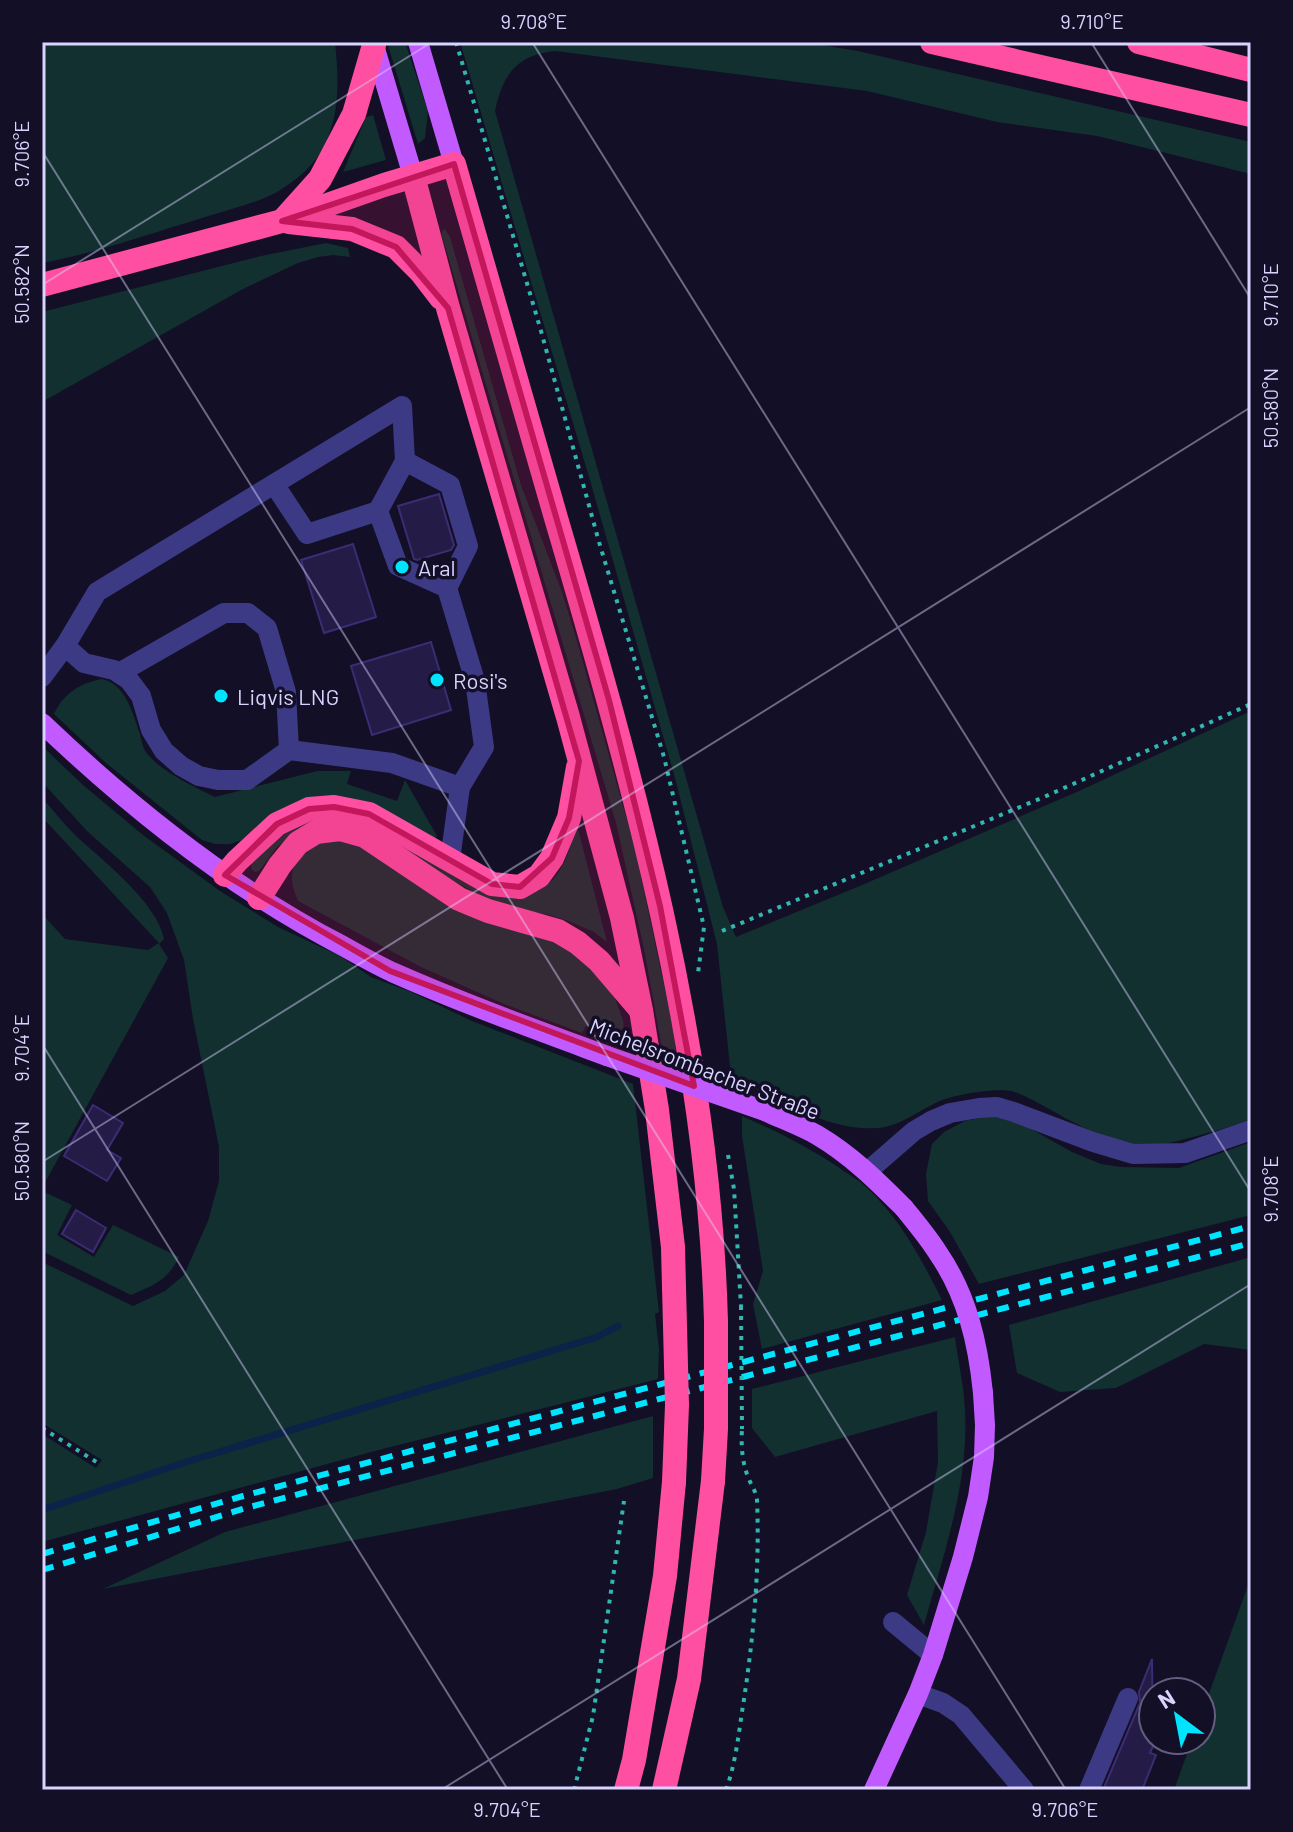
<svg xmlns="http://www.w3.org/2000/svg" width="1293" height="1832" font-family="Barlow,sans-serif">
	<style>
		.green { fill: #12302f }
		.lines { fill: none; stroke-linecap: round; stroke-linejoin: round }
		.stream { stroke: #0c2248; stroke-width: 7 }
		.building { fill: #241b47; stroke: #3b2d73; stroke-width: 2 }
		.path { stroke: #2fb8b0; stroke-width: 4; stroke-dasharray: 4 6; stroke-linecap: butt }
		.minor { stroke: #3d3a85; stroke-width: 20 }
		.major { stroke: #c25bff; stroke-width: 20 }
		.highway { stroke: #ff4fa3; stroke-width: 24 }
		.rail { stroke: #00e5ff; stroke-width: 6; stroke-dasharray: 12 10; stroke-linecap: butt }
		.path-bridge { stroke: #2fb8b0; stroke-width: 4; stroke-dasharray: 4 6; stroke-linecap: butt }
		.major-bridge { stroke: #c25bff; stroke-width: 20 }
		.highway-bridge { stroke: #ff4fa3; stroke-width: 24 }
		.marked { fill: #c2185b; fill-opacity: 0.2; stroke: #c2185b; stroke-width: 6; stroke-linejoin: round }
		.ticks { fill: none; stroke: #d9d4ff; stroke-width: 2; stroke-opacity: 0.45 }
		.poi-dot { fill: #00e5ff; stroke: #130f26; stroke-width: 3 }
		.labels { text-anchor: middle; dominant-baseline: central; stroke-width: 7; stroke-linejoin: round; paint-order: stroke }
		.poi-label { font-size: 22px; fill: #d9d4ff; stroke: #130f26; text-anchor: start }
		.street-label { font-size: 22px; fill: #d9d4ff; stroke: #130f26 }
		.neatline { fill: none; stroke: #d9d4ff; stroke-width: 3 }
		.ticks-label { font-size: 20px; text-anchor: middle; fill: #d9d4ff }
	</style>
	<rect width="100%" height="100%" fill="#130f26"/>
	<g class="green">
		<path d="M42,42H335C339,81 341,120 319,155C309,170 292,183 277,192C255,204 226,210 202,218C149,234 96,253 42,263Z"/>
		<polygon points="387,42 405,42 428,111 425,138 418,144"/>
		<path d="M460,42H804L858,51L1251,142V174L1097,136L997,122L867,91L555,51C516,55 503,75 495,111L723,907L736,937L862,885L1079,791L1251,711V1119C1228,1128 1205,1134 1181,1140C1169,1143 1157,1146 1145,1146C1119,1145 1094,1133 1071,1121C1055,1113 1027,1095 1011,1091C995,1088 960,1094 945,1099C922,1107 903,1126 878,1128C828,1132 774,1098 731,1076L717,944L675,778L589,477Z"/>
		<polygon points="373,115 386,160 343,172 366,117"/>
		<polygon points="445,229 450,237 521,485 562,592 577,641 635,849 671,1018 677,1058 663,1054 644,949 616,823 442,236 442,231"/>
		<polygon points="326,243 348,248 350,257 333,255 318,257 298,263 243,289 42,402 42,312 261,256"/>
		<path d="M102,679C126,684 133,714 140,734C141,740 143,748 146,752C159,771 195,787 215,797L317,771H351L347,784L397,801L405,780L437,836L435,839L360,804L230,844H215L202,840L106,763L54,714C64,693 80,683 102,679Z"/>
		<polygon points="42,746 83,785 143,835 220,891 278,927 340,956 371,977 411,992 472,1021 633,1084 659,1312 655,1314 659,1349 658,1379 371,1452 42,1542 42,1434 96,1468 102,1460 42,1423 42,1262 133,1306 165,1291 184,1275 208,1221 219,1181 219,1147 193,1019 184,960 167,913 150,887 88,832 42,782"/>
		<path d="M42,798C53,810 64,824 75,835C102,860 157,902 164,939L159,944L168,958L42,1188V914L65,939L148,950L159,943L42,817Z"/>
		<path d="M339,813C359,818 378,824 396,835C425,852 484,900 516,897C524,897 532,893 539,890C548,885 557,877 561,868C570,854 572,837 576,821L607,942L594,932L571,922L550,915L501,907L443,875L368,830L342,822L316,824L301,829L277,847L259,871L255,872L251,869C250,845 298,818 319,815C325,814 332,814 339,813Z"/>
		<path d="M330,839L349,842L365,847L561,938L610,985L623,1020L625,1040L586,1026L582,1033L504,1004L421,967L298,901C289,880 290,871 300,851Z"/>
		<polygon points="995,1115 1015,1120 1072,1152 1101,1164 1121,1167 1179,1168 1251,1142 1251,1215 979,1284 950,1232 928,1201 926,1174 932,1144 944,1132 965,1121"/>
		<path d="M742,1116C776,1131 810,1148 841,1169C849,1175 859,1180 866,1187C900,1218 922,1260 942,1300L762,1349L753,1304L763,1271L742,1136Z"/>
		<path d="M42,1191L72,1205L57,1235L94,1257L113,1225L179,1257C167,1281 154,1285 131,1295L42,1251Z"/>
		<polygon points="1251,1257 1251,1350 1204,1344 1116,1388 1060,1392 1017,1373 1009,1325"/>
		<path d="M955,1337C958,1361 964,1386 965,1411C969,1484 943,1556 924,1625L907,1595L926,1532L938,1462L937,1411L775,1457L752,1428V1389Z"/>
		<polygon points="653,1416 653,1478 617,1489 103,1589 225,1532"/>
		<polygon points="1251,1577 1251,1790 1174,1790 1192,1740 1201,1740 1201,1716"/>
	</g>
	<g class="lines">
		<polyline class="stream" points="42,1510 183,1463 597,1337 618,1326"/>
	</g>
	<g class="building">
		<polygon points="439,494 454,545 451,550 417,560 414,559 398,506"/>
		<polygon points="353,544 376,617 324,633 301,560"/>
		<polygon points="431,642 451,710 372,735 351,666"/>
		<polygon points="93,1105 123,1123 107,1150 121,1158 107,1181 64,1156"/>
		<polygon points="76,1210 106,1228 93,1252 62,1234"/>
		<polygon points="1152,1659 1153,1746 1150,1753 1156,1755 1142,1790 1103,1790 1140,1703 1139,1692"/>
	</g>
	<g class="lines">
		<g class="path">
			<polyline points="456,42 541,331 599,542 664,757 704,927 698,973"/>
			<polyline points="722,931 1044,797 1251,704"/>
			<polyline points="728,1155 734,1189 741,1306"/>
			<polyline points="42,1428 98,1463"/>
			<polyline points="574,1790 593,1716 624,1501"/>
			<path d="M726,1790C735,1765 738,1739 742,1712C753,1643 760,1571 757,1500C756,1491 751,1485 748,1477C742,1461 741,1446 742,1429"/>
		</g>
		<g class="minor">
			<polyline points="405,461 450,485 468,546 447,588"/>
			<polyline points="274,484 307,534 378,511"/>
			<polyline points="65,646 84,663 114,670 129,680 141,696 151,730 164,751 181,766 199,776 218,780 247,780 289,750 392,763 460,787"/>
			<polyline points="119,673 224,613 248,613 267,628 286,692 289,750"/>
			<polyline points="42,677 65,646 97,592 402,406 405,461 378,511 398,566 447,588 475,681 484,747 460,787 450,860"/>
			<polyline points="868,1171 914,1131 931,1121 950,1113 979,1108 997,1107 1014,1112 1093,1142 1133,1154 1185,1153 1251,1130"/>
			<polyline points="893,1622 933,1655"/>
			<polyline points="918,1694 943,1703 961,1715 1024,1790"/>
			<polyline points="1089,1790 1128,1698"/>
		</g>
		<g class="major">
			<polyline points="373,42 413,176"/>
			<polyline points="418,42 454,164"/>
			<path d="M42,723C133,810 231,888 343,946C359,955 375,964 392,972C462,1003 534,1029 607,1056"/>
			<path d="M765,1111C782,1119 801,1126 817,1135C851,1155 877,1181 904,1208"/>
			<polyline points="874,1790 918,1694 933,1655 963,1557 978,1497 984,1457 985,1425 983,1393"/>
		</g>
		<g class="highway">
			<polyline points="932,42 1251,115"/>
			<polyline points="1139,42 1251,70"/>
			<polyline points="413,176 448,308 568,717 622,918 641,1010 657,1110 673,1247 674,1287"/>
			<polyline points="285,218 320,179 354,114 374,45"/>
			<polyline points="289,222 352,229 396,247 421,272 441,298"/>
			<path d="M42,285L282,221L384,185L454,164C487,282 521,400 556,518C633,780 709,1047 716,1322"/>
			<polyline points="225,875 237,861 277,824 309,809 334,807 369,814 492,884 520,887 539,876 552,858 569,818 578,767"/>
			<polyline points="259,898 280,865 298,843 316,832 340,829 365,836 459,899 488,911 558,931 578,943 599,961 640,1009"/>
			<polyline points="626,1790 634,1760 665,1576 674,1482"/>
			<polyline points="664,1790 689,1679 713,1481"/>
		</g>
		<g class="rail">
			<polyline points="42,1554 243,1496 1251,1226"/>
			<polyline points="42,1570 246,1508 1251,1243"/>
		</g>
		<polyline class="path-bridge" points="741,1306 742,1429"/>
		<g class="major-bridge">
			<polyline points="607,1056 765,1111"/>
			<path d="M904,1208C916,1223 928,1237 938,1253C967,1295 978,1343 983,1393"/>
		</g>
		<g class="highway-bridge">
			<polyline points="713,1481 716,1429 716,1322"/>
			<polyline points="674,1482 677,1405 674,1287"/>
		</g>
	</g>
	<path class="marked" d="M454,164L609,700L660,906L694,1086L390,971L225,875L277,824L309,809L334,807L369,814L492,884L520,887L552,858L569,818L579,761L448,308L396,247L352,229L282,221Z"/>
	<path class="ticks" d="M532,42L1251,1192M1091,42L1251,299M42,151L1066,1790M42,285L432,42M42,1044L508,1790M42,1162L1251,407M441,1790L1251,1284"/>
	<g class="poi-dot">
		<circle cx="402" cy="567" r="8"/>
		<circle cx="437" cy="680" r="8"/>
		<circle cx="221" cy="696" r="8"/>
	</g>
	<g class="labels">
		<g class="poi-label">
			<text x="418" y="567">Aral</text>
			<text x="453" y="680">Rosi's</text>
			<text x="237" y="696">Liqvis LNG</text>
		</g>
		<g class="street-label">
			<text transform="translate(705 1068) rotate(21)">Michelsrombacher Straße</text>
		</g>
	</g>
	<rect width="1293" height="1832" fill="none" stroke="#130f26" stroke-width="88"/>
	<g transform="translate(1177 1716) rotate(328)"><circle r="38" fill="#130f26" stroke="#625e7d" stroke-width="2"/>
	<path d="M0-6L14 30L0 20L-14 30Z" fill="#00e5ff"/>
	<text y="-12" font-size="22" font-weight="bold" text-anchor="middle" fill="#d9d4ff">N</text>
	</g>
	<rect x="44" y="44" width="1205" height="1744" class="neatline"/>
	<g class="ticks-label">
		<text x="534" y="29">9.708°E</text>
		<text x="1092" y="29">9.710°E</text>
		<text transform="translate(22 154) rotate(-90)" y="7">9.706°E</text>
		<text transform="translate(22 284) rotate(-90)" y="7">50.582°N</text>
		<text transform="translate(1271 295) rotate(-90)" y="7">9.710°E</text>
		<text transform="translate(1271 408) rotate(-90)" y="7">50.580°N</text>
		<text transform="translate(22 1048) rotate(-90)" y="7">9.704°E</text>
		<text transform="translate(22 1161) rotate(-90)" y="7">50.580°N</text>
		<text transform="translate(1271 1189) rotate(-90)" y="7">9.708°E</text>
		<text x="507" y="1817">9.704°E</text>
		<text x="1065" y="1817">9.706°E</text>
	</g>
</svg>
